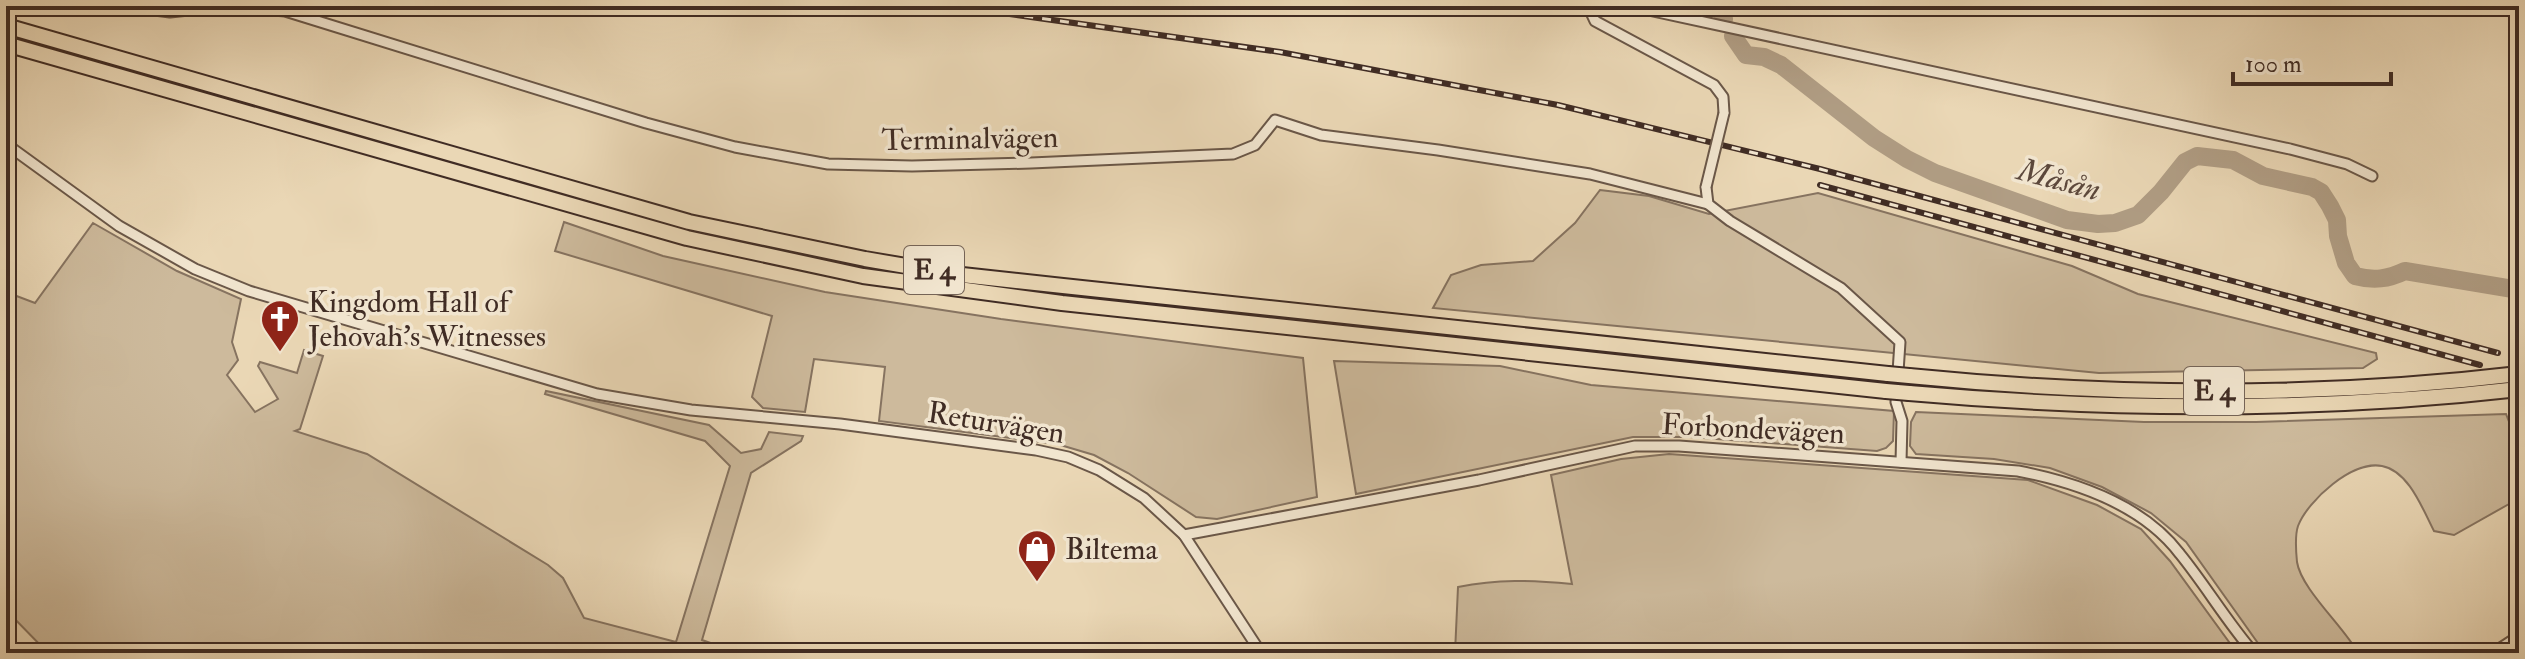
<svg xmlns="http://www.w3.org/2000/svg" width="2525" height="659" font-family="'IM FELL Double Pica',serif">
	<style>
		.green { fill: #cdba9c; stroke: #867360; stroke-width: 2 }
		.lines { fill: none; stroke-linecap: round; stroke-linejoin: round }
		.river { stroke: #b09d84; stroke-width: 18 }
		.minor-casing { stroke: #6a5748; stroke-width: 13 }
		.trunk-casing { stroke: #402c24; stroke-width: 18 }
		.minor { stroke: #f1e5cf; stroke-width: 9 }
		.trunk { stroke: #ead7b5; stroke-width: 14 }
		.rail-casing { stroke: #402c24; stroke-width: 6 }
		.rail { stroke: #f1e5cf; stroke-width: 3; stroke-dasharray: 9; stroke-linecap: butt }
		.minor-bridge-casing { stroke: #6a5748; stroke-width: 13; stroke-linecap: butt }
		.trunk-bridge-casing { stroke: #402c24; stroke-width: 18; stroke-linecap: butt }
		.minor-bridge { stroke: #f1e5cf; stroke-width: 9 }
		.trunk-bridge { stroke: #ead7b5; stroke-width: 14 }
		.labels { text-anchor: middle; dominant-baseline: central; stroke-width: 7; stroke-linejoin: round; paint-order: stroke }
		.shield { fill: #f1e5cf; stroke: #756457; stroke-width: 2 }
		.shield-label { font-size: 28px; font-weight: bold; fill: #402c24 }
		.street-label { font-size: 30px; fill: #402c24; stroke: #f1e5cf }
		.poi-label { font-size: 30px; fill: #402c24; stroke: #f1e5cf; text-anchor: start }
		.water-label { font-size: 32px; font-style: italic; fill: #5c483c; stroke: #f1e5cf }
	</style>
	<rect width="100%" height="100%" fill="#ead7b5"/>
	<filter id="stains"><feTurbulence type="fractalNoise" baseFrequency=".0025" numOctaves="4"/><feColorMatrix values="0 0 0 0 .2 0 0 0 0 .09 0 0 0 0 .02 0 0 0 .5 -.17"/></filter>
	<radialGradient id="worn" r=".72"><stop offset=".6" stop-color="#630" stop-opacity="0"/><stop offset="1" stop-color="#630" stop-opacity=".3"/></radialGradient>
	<g class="green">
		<polygon points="1600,190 1649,196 1709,214 1818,193 2072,266 2138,294 2376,353 2377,359 2363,368 2099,373 1433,308 1451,275 1481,265 1533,261 1575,223"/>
		<polygon points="564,222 663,256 825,292 1001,319 1303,358 1317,497 1217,519 1196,517 1128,473 1094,455 1057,444 879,421 885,367 814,359 805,412 763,408 752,397 772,316 555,251"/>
		<polygon points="93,223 177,271 241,299 232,342 238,360 227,375 255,412 278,399 258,366 260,362 297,373 304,350 323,356 300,429 295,431 367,454 548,565 563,578 584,618 676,642 730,466 705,441 545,394 546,391 709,425 741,453 761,449 769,432 803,436 801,441 751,473 702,640 739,653 48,653 6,610 6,292 35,303"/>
		<polygon points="1334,361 1500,366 1591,385 1894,411 1893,441 1886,448 1877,451 1690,437 1633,437 1356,494"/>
		<path d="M1916,412L2144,422H2256L2506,414L2513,432L2509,504L2454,535L2434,531C2423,510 2409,471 2382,466C2353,460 2308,500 2298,526C2295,535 2296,552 2297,562C2301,589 2345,628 2358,653H2265L2186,542L2151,513L2102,487L2050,468L1994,459L1916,454L1910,446L1911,422Z"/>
		<path d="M1669,454L2028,480L2097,505L2141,529L2170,561L2237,653H1455L1458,587C1498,579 1531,580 1572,584L1551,475L1621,459Z"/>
	</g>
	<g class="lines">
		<g class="river">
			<polyline points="1719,6 1724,19"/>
			<path d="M1733,36L1746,55L1764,57L1781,65L1874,138L1907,159L1935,173L2067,220L2098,224L2115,223L2138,215L2161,192L2185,162L2197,156L2233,160L2263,176L2312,187L2321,192L2330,206L2337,220L2338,236L2346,263L2355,276C2374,281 2388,279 2405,271L2519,290"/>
		</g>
		<defs>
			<g id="minor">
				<polyline points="124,6 170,12 226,6"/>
				<polyline points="231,6 285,11 646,123 735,147 828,164 912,166 1031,163 1233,154 1255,145 1275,120 1321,135 1438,150 1590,174 1708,204"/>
				<polyline points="1588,6 1595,21 1714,85 1723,97 1724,113"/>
				<polyline points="1630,6 2290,149 2347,164 2372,176"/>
				<polyline points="6,144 119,226 195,269 249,291 597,394 691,410 840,424 1036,450 1068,457 1099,470 1144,498 1184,535 1261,653"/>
				<polyline points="1706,187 1708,204 1730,221 1841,288 1900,342 1896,402 1902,421 1901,462"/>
				<path d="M1184,535L1479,480L1635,446H1679L2018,471C2075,482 2143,505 2180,554C2206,586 2227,622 2254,653"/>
				<polyline points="2493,653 2519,636"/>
			</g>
			<g id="trunk">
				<polyline points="6,26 689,222 865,259 953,274 1063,286 1888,374"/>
				<polyline points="6,44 687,238 863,276 1062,303 1886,391"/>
				<path d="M1909,376C2111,396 2316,398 2519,374"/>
				<path d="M1909,393C2113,411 2316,412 2519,389"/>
			</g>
		</defs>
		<use href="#minor" class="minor-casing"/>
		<use href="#trunk" class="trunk-casing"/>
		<use href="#minor" class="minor"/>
		<use href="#trunk" class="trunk"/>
		<defs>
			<g id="rail">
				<polyline points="953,6 1280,52 1558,105 1820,169 2498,353"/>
				<polyline points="1820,185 2480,365"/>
			</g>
		</defs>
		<use href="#rail" class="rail-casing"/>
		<use href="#rail" class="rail"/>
		<defs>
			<polyline id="minor-bridge" points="1706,187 1724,113"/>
			<g id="trunk-bridge">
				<polyline points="1888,374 1909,376"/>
				<polyline points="1886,391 1909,393"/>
			</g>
		</defs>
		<use href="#minor-bridge" class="minor-bridge-casing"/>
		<use href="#trunk-bridge" class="trunk-bridge-casing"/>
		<use href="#minor-bridge" class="minor-bridge"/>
		<use href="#trunk-bridge" class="trunk-bridge"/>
	</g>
	<defs>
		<symbol id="church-pin" viewBox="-11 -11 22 30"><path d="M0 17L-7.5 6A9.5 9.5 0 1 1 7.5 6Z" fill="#8f2418" stroke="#f1e5cf"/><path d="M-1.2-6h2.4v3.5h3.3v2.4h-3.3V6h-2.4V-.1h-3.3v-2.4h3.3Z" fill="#fff"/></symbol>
		<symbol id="shop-pin" viewBox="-11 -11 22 30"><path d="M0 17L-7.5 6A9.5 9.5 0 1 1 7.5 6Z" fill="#8f2418" stroke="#f1e5cf"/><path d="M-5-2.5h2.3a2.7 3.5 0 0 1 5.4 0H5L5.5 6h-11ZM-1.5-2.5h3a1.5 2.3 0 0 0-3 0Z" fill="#fff"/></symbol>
	</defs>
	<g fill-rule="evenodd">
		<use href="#church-pin" x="258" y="297" width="44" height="60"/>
		<use href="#shop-pin" x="1015" y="527" width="44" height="60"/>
	</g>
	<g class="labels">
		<g class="shield">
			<rect x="904" y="246" width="60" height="48" rx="6"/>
			<rect x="2184" y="367" width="60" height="48" rx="6"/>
		</g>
		<g class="shield-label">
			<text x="934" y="270">E 4</text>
			<text x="2214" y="391">E 4</text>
		</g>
		<g class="street-label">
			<text transform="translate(970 139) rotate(-1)">Terminalvägen</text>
			<text transform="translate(996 423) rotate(9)">Returvägen</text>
			<text transform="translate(1753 429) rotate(3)">Forbondevägen</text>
		</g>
		<g class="poi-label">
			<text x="308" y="302">Kingdom Hall of<tspan x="308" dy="34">Jehovah's Witnesses</tspan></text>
			<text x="1065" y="549">Biltema</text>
		</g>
		<g class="water-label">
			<text transform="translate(2059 180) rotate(15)">Måsån</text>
		</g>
	</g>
	<rect width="2525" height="659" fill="none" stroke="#ead7b5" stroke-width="32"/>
	<rect x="8" y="8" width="2509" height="643" fill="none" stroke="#402c24" stroke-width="4"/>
	<rect x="16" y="16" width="2493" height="627" fill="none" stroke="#402c24" stroke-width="2"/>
	<path d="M2233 72v12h158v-12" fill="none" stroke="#402c24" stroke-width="4"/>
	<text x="2245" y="72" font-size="24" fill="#402c24" stroke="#f1e5cf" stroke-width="6" paint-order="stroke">100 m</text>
	<rect width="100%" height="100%" filter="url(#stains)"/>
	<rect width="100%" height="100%" fill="url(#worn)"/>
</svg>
